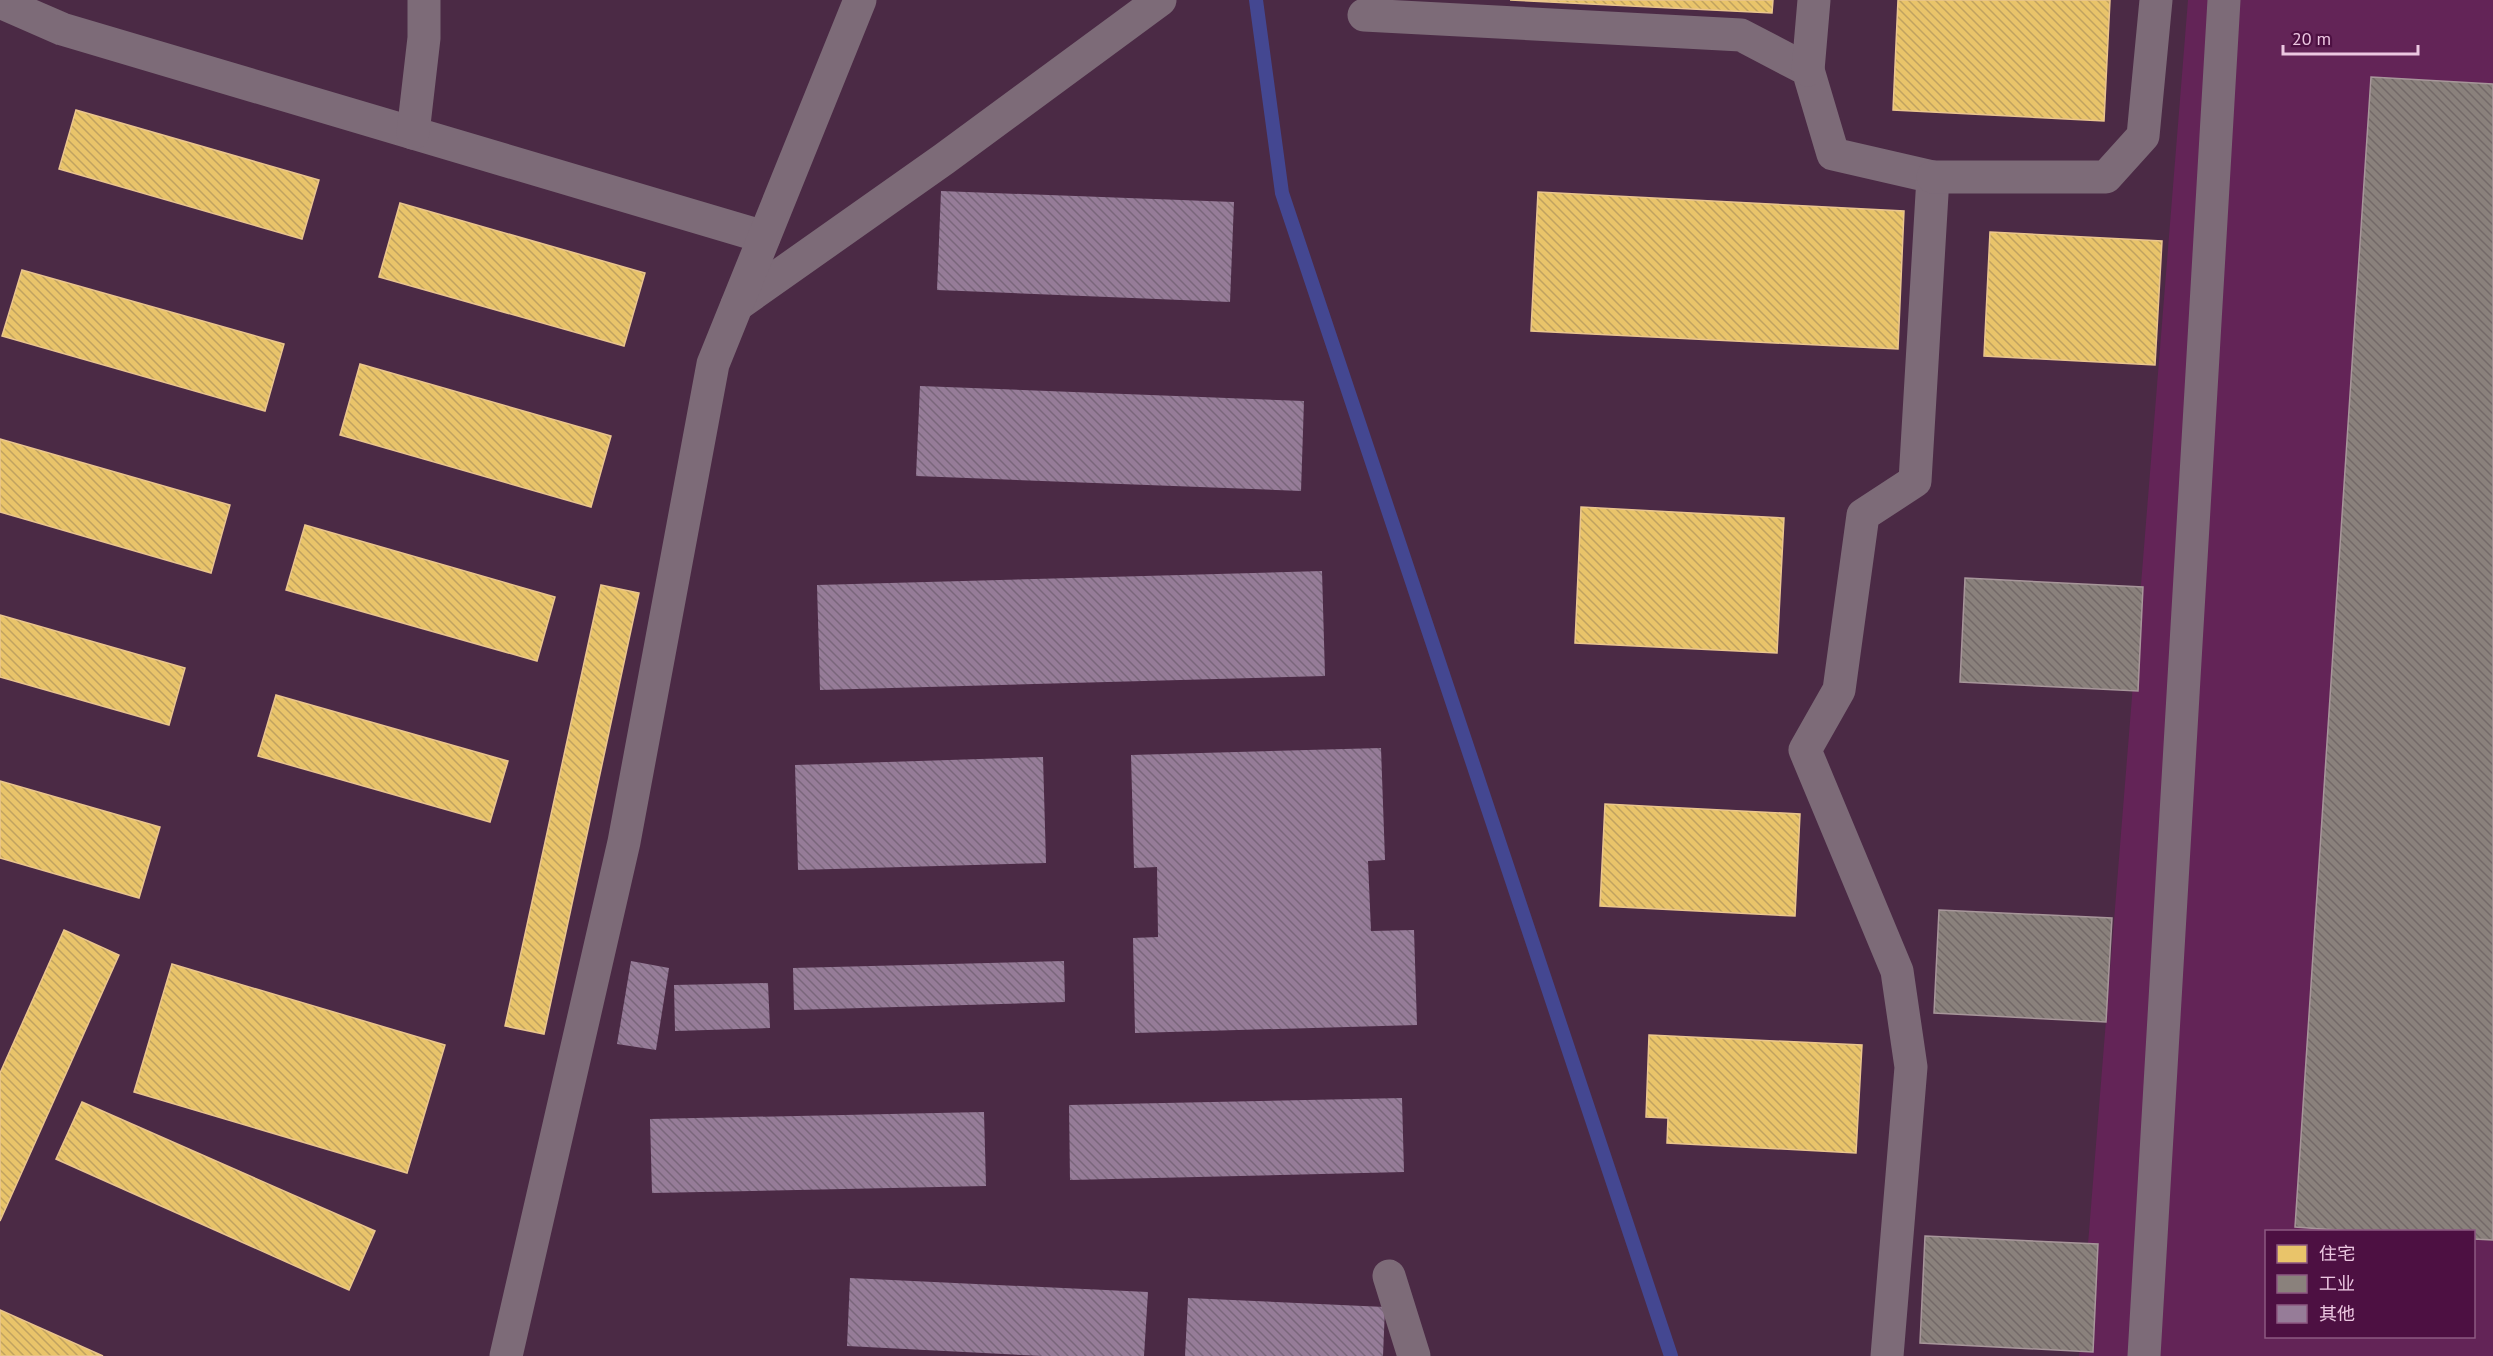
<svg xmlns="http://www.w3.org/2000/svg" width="2493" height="1356" font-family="'PT Sans','Noto Sans SC',sans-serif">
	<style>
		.built { fill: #632457; fill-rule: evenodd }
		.homes { fill: url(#homes-back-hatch); stroke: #eac58e; stroke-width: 1.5 }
		.industry { fill: url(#industry-back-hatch); stroke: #a7969a; stroke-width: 1.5 }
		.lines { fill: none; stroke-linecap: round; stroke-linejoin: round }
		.stream { stroke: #444791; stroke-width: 14 }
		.building { fill: url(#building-back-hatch) }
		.minor { stroke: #7d6b78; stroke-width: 33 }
	</style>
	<defs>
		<pattern id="homes-back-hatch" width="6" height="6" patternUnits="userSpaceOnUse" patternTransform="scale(1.5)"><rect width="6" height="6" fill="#e9c46a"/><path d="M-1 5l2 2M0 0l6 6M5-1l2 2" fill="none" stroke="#c0a260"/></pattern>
		<pattern id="industry-back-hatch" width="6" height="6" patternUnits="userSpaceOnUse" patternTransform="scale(1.5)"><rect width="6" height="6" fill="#8a817c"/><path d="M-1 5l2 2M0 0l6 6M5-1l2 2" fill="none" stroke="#736968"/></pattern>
		<pattern id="building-back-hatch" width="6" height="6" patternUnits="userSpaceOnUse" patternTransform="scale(1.5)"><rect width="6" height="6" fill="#967c98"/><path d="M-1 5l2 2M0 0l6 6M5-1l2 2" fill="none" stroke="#7a667b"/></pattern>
	</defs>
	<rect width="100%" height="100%" fill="#4b2a45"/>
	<path class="built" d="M2188,0H2493V1356H2079ZM2266,1232H2474V1336H2266Z"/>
	<g class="homes">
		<polygon points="1510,0 1773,0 1772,13"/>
		<polygon points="1898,0 2110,0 2104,121 1893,110"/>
		<polygon points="76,110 319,180 302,239 59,169"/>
		<polygon points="1538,192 1904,211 1898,349 1531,331"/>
		<polygon points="400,203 645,273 624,346 379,277"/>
		<polygon points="1990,232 2162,241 2155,365 1984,356"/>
		<polygon points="22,270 284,344 265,411 2,336"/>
		<polygon points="360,364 611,436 591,507 340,435"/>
		<polygon points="0,439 230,505 211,573 0,512"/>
		<polygon points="1581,507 1784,518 1777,653 1575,643"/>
		<polygon points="305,525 555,597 537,661 286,590"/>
		<polygon points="601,585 639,593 544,1034 505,1026"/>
		<polygon points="0,615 185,668 169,725 0,677"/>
		<polygon points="276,695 508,761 490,822 258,756"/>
		<polygon points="0,781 160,827 139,898 0,858"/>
		<polygon points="1605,804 1800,814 1795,916 1600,906"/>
		<polygon points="64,930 119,955 0,1221 0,1073"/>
		<polygon points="172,964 445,1045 407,1173 134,1092"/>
		<polygon points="1649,1035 1862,1045 1856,1153 1667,1143 1668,1118 1646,1117"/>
		<polygon points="82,1102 375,1231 349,1290 56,1159"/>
		<polygon points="0,1310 103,1356 0,1356"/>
	</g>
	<g class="industry">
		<polygon points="2371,77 2493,84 2493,1240 2474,1239 2474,1232 2364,1232 2295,1227"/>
		<polygon points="1965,578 2143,587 2138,691 1960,682"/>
		<polygon points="1939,910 2112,918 2106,1022 1934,1013"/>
		<polygon points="1925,1236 2098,1244 2093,1352 1920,1343"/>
	</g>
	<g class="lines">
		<polyline class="stream" points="1256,0 1282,193 1671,1356"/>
	</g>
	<g class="building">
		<polygon points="941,191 1234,202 1230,302 937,290"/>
		<polygon points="920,386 1304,401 1301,491 916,476"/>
		<polygon points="1322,571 1325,676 820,690 817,585"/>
		<polygon points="1381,748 1385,860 1368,861 1371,931 1414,930 1417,1025 1135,1033 1133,938 1158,937 1157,867 1134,868 1131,755"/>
		<polygon points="1043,757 1046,863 798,870 795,765"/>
		<polygon points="631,961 669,968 656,1050 617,1044"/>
		<polygon points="1064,961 1065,1002 794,1010 793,968"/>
		<polygon points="768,983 770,1028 675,1031 674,985"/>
		<polygon points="1402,1098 1404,1172 1070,1180 1069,1105"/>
		<polygon points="984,1112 986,1186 652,1193 650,1119"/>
		<polygon points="850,1278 1148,1292 1144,1356 1042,1356 847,1346"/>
		<polygon points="1188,1298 1385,1307 1383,1356 1185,1356"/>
	</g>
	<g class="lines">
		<g class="minor">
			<polyline points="0,2 62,29 764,237"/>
			<polyline points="1364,15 1741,35 1808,70 1833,154 1933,177 1915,481 1863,515 1839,690 1805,750 1897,971 1911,1067 1887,1356"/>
			<polyline points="1808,70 1814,0"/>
			<polyline points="413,133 424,38 424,0"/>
			<polyline points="1933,177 2106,177 2143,136 2156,0"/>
			<polyline points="737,305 944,159 1160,0"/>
			<polyline points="1389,1276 1414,1356"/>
			<polyline points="506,1356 624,842 713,364 860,0"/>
			<polyline points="2144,1356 2224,0"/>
		</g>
	</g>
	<rect x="2265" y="1230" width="210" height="108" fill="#4d1042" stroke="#8d5982" stroke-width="1.5"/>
	<rect x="2277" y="1245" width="30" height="18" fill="#e9c46a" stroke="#8d5982" stroke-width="1.5"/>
	<text x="2319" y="1260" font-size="18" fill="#ecc7e1">住宅</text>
	<rect x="2277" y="1275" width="30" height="18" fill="#8a817c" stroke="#8d5982" stroke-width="1.5"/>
	<text x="2319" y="1290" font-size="18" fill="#ecc7e1">工业</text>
	<rect x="2277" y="1305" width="30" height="18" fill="#967c98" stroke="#8d5982" stroke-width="1.5"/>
	<text x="2319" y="1320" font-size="18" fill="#ecc7e1">其他</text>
	<path d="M2283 45v9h135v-9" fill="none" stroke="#ecc7e1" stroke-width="3"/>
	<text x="2292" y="45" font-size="18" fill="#ecc7e1" stroke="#4d1042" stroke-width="4.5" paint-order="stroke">20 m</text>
</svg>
